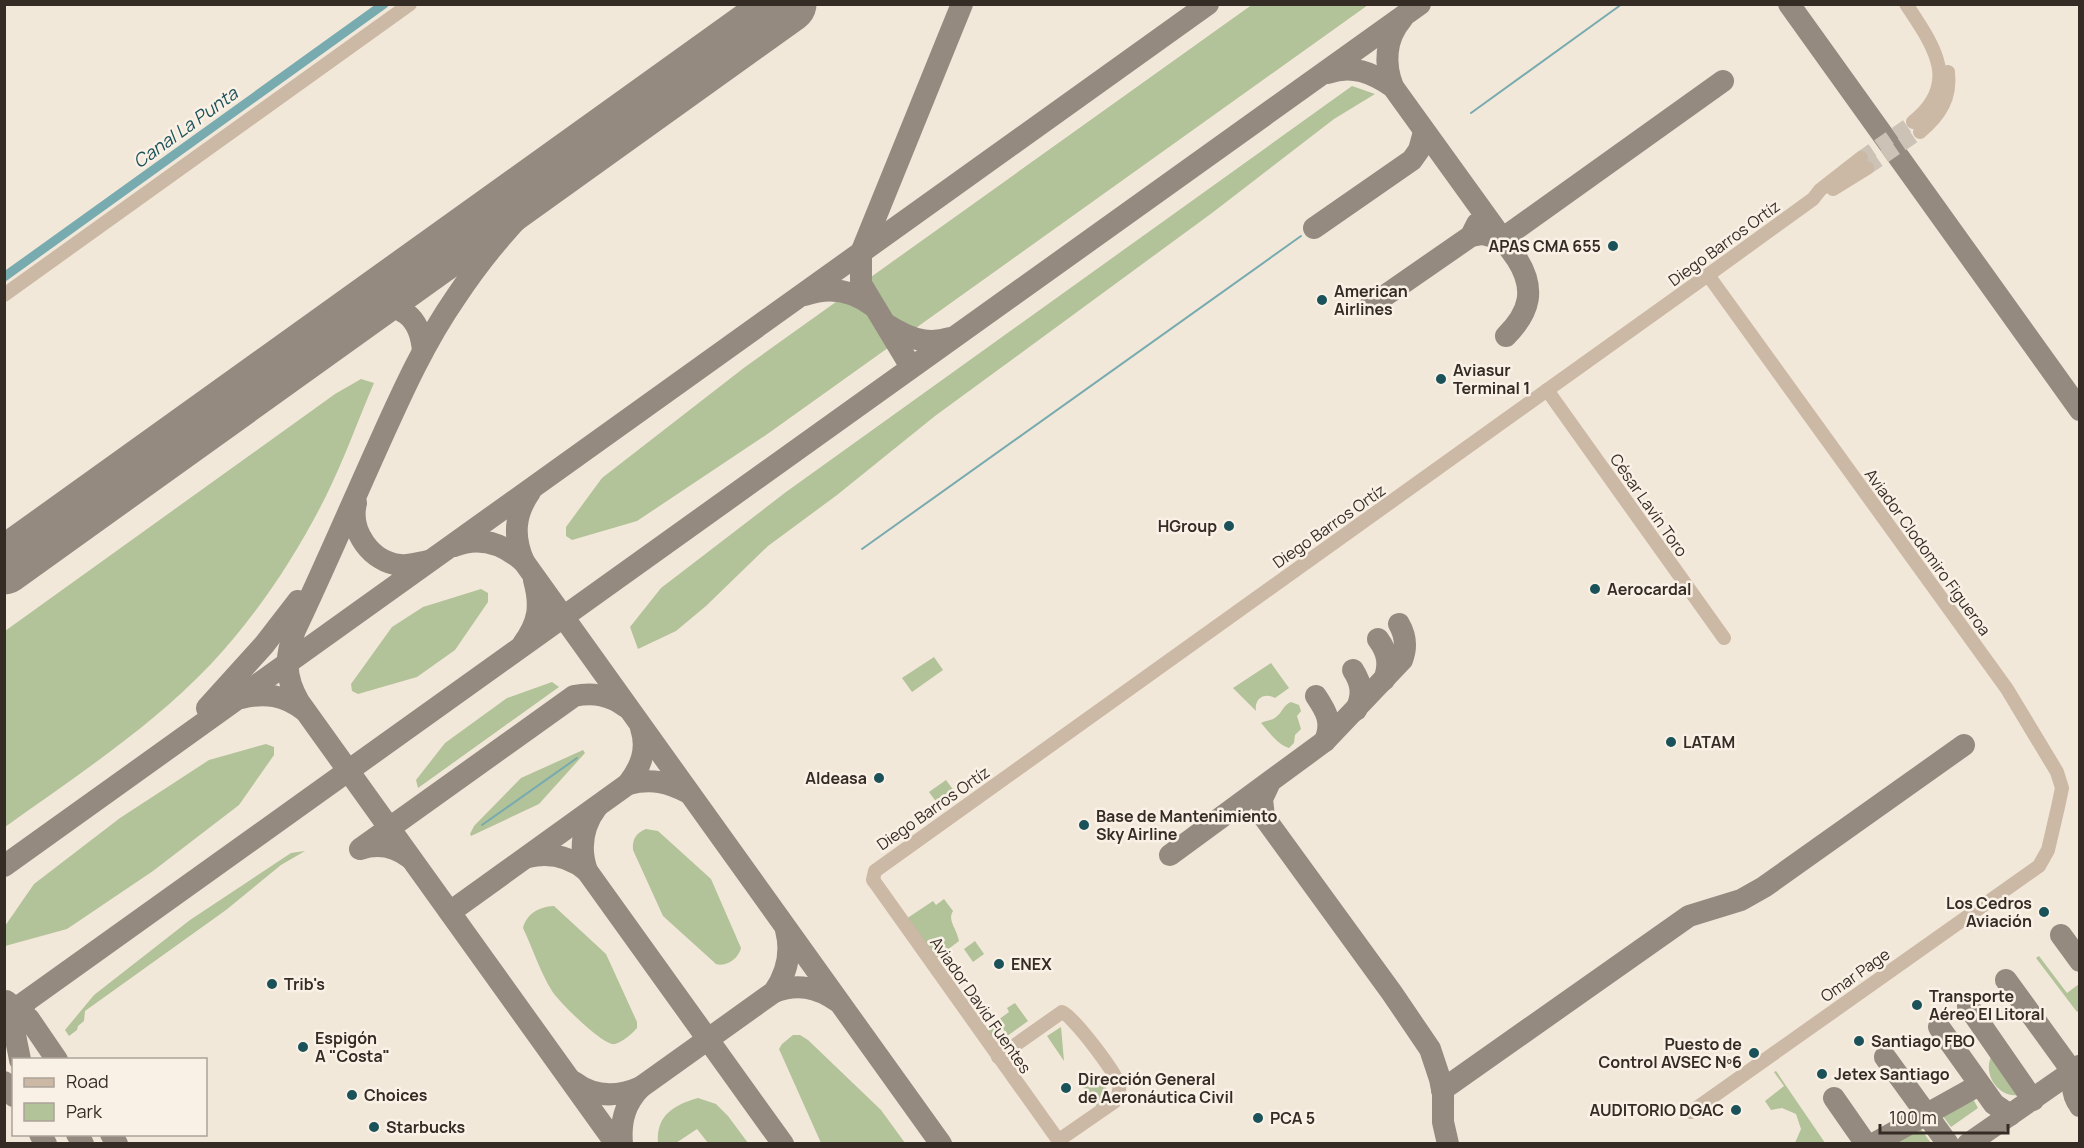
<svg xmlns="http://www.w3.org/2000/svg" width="2084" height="1148" font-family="Manrope,sans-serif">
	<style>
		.green { fill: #b2c299 }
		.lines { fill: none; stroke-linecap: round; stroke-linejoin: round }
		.stream { stroke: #77abb0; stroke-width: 2 }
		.canal { stroke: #77abb0; stroke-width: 9 }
		.taxiway { stroke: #948a80; stroke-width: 22 }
		.runway { stroke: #948a80; stroke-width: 57 }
		.minor-tunnel { stroke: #ccc2b5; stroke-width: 14; stroke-dasharray: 14 7; stroke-linecap: butt }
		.minor { stroke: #cbb8a5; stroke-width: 14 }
		.poi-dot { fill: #1b5259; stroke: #faf1e6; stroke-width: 2 }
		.labels { text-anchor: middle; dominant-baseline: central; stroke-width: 5; stroke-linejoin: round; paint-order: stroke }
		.street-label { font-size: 16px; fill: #362c26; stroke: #faf1e6 }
		.poi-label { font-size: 16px; font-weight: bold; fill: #362c26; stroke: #faf1e6; text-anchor: start }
		.water-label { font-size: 18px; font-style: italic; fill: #1b5259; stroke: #faf1e6 }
	</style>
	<rect width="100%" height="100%" fill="#f2e8d9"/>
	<g class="green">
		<polygon points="1253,4 1368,5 766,435 637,521 572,540 566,536 566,527 602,478 745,367"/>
		<polygon points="1352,86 1375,94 1334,119 1212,213 935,416 837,495 768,546 706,606 676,631 638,649 630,627 661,588 786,492"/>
		<path d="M361,379L374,383C358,420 344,460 326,496C296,556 257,615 211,664C150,728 76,776 5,827V631L335,394Z"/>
		<polygon points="481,589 488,593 488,602 455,650 417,677 358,694 352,691 351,684 392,627 423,607"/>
		<polygon points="934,657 943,670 912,692 902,678"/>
		<path d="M1271,663L1289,688L1275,698C1264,692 1254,699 1256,711L1233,688Z"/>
		<polygon points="552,682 559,687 418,788 416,780 445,743 507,698"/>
		<path d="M1291,702L1299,705L1301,711L1297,716L1301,729L1295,735L1294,743L1289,748C1278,745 1269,732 1261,723C1266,720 1272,721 1276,717C1283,712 1283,705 1291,702Z"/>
		<polygon points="266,744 274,747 274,755 239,805 153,871 67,929 5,946 5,926 34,884 120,818 209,760"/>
		<polygon points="583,750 585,753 539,804 471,836 470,834 474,826 521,778"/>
		<polygon points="946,780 957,795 940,807 929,792"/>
		<path d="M646,829L658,831L711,879L741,948C738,959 727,967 716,964L663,916L633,850C632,839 636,833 646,829Z"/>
		<polygon points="305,851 281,865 226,910 85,1011 84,1021 78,1026 77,1030 69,1036 65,1030 94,995 190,920 291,853"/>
		<path d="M944,899L953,911C947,920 957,929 959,941L934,960L906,919L933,901L936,905Z"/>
		<path d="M554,906L606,954L637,1022V1028C632,1034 622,1042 615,1044C604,1047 558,1001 552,991C540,972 533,949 523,928C527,913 539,907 554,906Z"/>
		<polygon points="975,941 984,954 973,962 964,949"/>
		<polygon points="2039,956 2067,993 2079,984 2079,1010 2077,1012 2036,958"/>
		<polygon points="1015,1003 1028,1021 996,1044 987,1028 1009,1012 1007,1008"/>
		<polygon points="1061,1027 1064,1061 1047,1036"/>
		<polygon points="793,1035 800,1035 808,1040 881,1110 905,1143 821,1143 779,1049 782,1044"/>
		<path d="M1991,1057L2018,1095C1998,1098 1983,1074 1991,1057Z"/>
		<polygon points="1776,1071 1821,1137 1825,1143 1795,1143 1801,1129 1796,1114 1782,1108 1771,1110 1765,1101 1784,1086 1774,1072"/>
		<polygon points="1083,1079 1103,1084 1113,1097 1097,1107 1078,1080"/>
		<polygon points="1972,1097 1978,1108 1951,1127 1942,1115"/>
		<path d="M698,1098L716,1104L728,1116L748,1143H708L697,1129L676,1143H658C656,1115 674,1105 698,1098Z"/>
		<polygon points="1920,1128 1931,1143 1891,1143"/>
	</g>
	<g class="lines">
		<g class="stream">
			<polyline points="1471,113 1622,4"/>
			<polyline points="862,549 1301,236"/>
			<polyline points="482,825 577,758"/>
		</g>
		<polyline class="canal" points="4,277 384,4"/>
		<g class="taxiway">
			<polyline points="1789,4 2080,410"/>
			<path d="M1328,73C1352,64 1373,73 1393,87L1517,259C1536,289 1530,312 1506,336"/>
			<path d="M1393,87C1384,64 1385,39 1402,19"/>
			<polyline points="1314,228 1412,160 1419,150 1424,132"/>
			<polyline points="1471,236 1483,234 1502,239 1723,81"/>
			<path d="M805,295C830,286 852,290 873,306"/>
			<path d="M366,306C401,303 420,315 423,351"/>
			<polyline points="1370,306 1471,236 1477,224"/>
			<path d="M886,324C907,337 925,346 950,338"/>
			<polyline points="911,367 861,284 861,253 962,4"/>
			<path d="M530,492C514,515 513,537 524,562L941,1144"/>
			<path d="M356,503C349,531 371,562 400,565C409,566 418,563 428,561"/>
			<path d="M454,546C481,535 504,544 524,562"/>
			<path d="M1378,639C1388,653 1390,664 1384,680"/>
			<path d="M523,644C539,622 541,606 534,580"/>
			<path d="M1353,670C1362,684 1363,695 1356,710"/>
			<path d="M1316,696C1326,711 1333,722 1325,741"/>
			<path d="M241,698C265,692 285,695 305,711"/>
			<polyline points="207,708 264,645 298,601"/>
			<path d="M628,784C652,778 668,782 689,793"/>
			<polyline points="1269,784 1262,799 1264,817 1392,993 1430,1049 1440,1079 1443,1094 1443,1122 1448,1144"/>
			<path d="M597,807C582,827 579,848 587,871L783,1144"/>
			<path d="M1170,855L1325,741L1402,660C1407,647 1406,636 1399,624"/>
			<path d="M528,857C550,852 569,856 587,871"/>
			<path d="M410,858C395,846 378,843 360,849L574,696C594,692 610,695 626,707"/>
			<polyline points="4,866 1208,4"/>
			<path d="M450,912L628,784C641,767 648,749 641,728"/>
			<polyline points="2061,935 2080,961"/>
			<polyline points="2006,980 2072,1071"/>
			<path d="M774,992C797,983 817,987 837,1001"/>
			<polyline points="6,1001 29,1019 57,1060"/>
			<polyline points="1968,1006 2033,1100"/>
			<polyline points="4,1017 1420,4"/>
			<polyline points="1939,1027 1994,1104 2010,1115"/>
			<polyline points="1885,1057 1948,1144"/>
			<path d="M20,1060C16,1035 8,1025 26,1002"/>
			<path d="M2079,1066C2072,1081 2070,1092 2080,1106"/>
			<polyline points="4,1082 14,1096"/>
			<path d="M574,1082C595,1098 618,1097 641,1087L774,992C787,973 792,953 786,930"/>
			<polyline points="1442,1090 1689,916 1741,900 1764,887 1964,745"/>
			<polyline points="1834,1098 1866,1144"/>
			<polyline points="40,1134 46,1144"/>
			<polyline points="77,1134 83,1144"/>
			<polyline points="111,1134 117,1144"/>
			<path d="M616,1144L299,702C284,676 285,657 295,630C324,569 350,508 378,446C401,395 424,343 456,297C500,230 556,175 619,126"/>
			<path d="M622,1144C620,1121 625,1103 641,1087"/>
			<polyline points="1873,1144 1979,1085"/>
			<polyline points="1968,1144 2080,1066"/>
		</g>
		<polyline class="runway" points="4,566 788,4"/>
		<g class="minor-tunnel">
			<polyline points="1861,158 1913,122"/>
			<polyline points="1867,168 1920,132"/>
		</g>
		<g class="minor">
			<path d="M1906,4C1933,45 1962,83 1913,122"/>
			<path d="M1920,132C1940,115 1951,98 1948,72"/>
			<polyline points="1833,189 1867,168"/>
			<polyline points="4,295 410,4"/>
			<polyline points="1547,390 1724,638"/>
			<path d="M998,1057L1062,1012C1073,1016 1117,1074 1119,1085C1120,1093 1118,1096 1114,1102L1059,1140"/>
			<polyline points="1691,1112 2039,866 2048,850 2058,807 2062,788 2057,772 2007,689 1708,275"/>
			<polyline points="1061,1144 876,884 873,880 875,871 1708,275 1813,199 1820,190 1861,158"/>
		</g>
	</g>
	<g class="poi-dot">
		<circle cx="1613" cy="246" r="6"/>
		<circle cx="1322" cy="300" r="6"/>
		<circle cx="1441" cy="379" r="6"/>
		<circle cx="1229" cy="526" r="6"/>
		<circle cx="1595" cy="589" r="6"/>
		<circle cx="1671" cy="742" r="6"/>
		<circle cx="879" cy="778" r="6"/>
		<circle cx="1084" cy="825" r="6"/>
		<circle cx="2044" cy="912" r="6"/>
		<circle cx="999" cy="964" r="6"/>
		<circle cx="272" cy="984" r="6"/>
		<circle cx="1917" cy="1005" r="6"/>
		<circle cx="1859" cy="1041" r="6"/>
		<circle cx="303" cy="1047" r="6"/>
		<circle cx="1754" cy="1053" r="6"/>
		<circle cx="1822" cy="1074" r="6"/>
		<circle cx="1066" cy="1088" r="6"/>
		<circle cx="352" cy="1095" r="6"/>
		<circle cx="1736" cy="1110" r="6"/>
		<circle cx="1258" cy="1118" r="6"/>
		<circle cx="374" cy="1127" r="6"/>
	</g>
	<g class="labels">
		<g class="street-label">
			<text transform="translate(1724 243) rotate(-36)">Diego Barros Ortíz</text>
			<text transform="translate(1649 505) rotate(55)">César Lavín Toro</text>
			<text transform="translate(1329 526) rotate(-35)">Diego Barros Ortíz</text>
			<text transform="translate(1928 552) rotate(54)">Aviador Clodomiro Figueroa</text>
			<text transform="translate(933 808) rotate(-35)">Diego Barros Ortíz</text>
			<text transform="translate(1855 975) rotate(-35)">Omar Page</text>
			<text transform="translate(981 1005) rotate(55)">Aviador David Fuentes</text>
		</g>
		<g class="poi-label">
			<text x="1601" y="246" text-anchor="end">APAS CMA 655</text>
			<text x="1334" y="291">American<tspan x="1334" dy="18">Airlines</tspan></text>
			<text x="1453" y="370">Aviasur<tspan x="1453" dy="18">Terminal 1</tspan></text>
			<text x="1217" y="526" text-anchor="end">HGroup</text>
			<text x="1607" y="589">Aerocardal</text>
			<text x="1683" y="742">LATAM</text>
			<text x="867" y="778" text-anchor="end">Aldeasa</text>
			<text x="1096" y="816">Base de Mantenimiento<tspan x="1096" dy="18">Sky Airline</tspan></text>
			<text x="2032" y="903" text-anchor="end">Los Cedros<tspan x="2032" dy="18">Aviación</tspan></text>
			<text x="1011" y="964">ENEX</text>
			<text x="284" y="984">Trib's</text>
			<text x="1929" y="996">Transporte<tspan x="1929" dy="18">Aéreo El Litoral</tspan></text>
			<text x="315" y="1038">Espigón<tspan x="315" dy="18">A "Costa"</tspan></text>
			<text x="1871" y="1041">Santiago FBO</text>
			<text x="1742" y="1044" text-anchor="end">Puesto de<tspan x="1742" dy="18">Control AVSEC Nº6</tspan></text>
			<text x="1834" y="1074">Jetex Santiago</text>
			<text x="1078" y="1079">Dirección General<tspan x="1078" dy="18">de Aeronáutica Civil</tspan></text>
			<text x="364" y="1095">Choices</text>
			<text x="1724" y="1110" text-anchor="end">AUDITORIO DGAC</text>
			<text x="1270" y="1118">PCA 5</text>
			<text x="386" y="1127">Starbucks</text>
		</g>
		<g class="water-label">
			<text transform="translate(185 127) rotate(-36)">Canal La Punta</text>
		</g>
	</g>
	<rect width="2084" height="1148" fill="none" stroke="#362c26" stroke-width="12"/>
	<rect x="12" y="1058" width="195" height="78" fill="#faf1e6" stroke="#aca299" stroke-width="1.5"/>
	<rect x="24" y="1078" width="30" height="9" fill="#cbb8a5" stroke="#aca299" stroke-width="1.5"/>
	<text x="66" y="1088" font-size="18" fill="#362c26">Road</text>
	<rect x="24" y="1103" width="30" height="18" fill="#b2c299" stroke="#aca299" stroke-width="1.5"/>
	<text x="66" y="1118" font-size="18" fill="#362c26">Park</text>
	<path d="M1880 1124v9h128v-9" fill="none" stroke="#362c26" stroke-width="3"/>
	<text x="1889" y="1124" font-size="18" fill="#362c26" stroke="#faf1e6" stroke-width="4.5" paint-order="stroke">100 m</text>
</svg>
